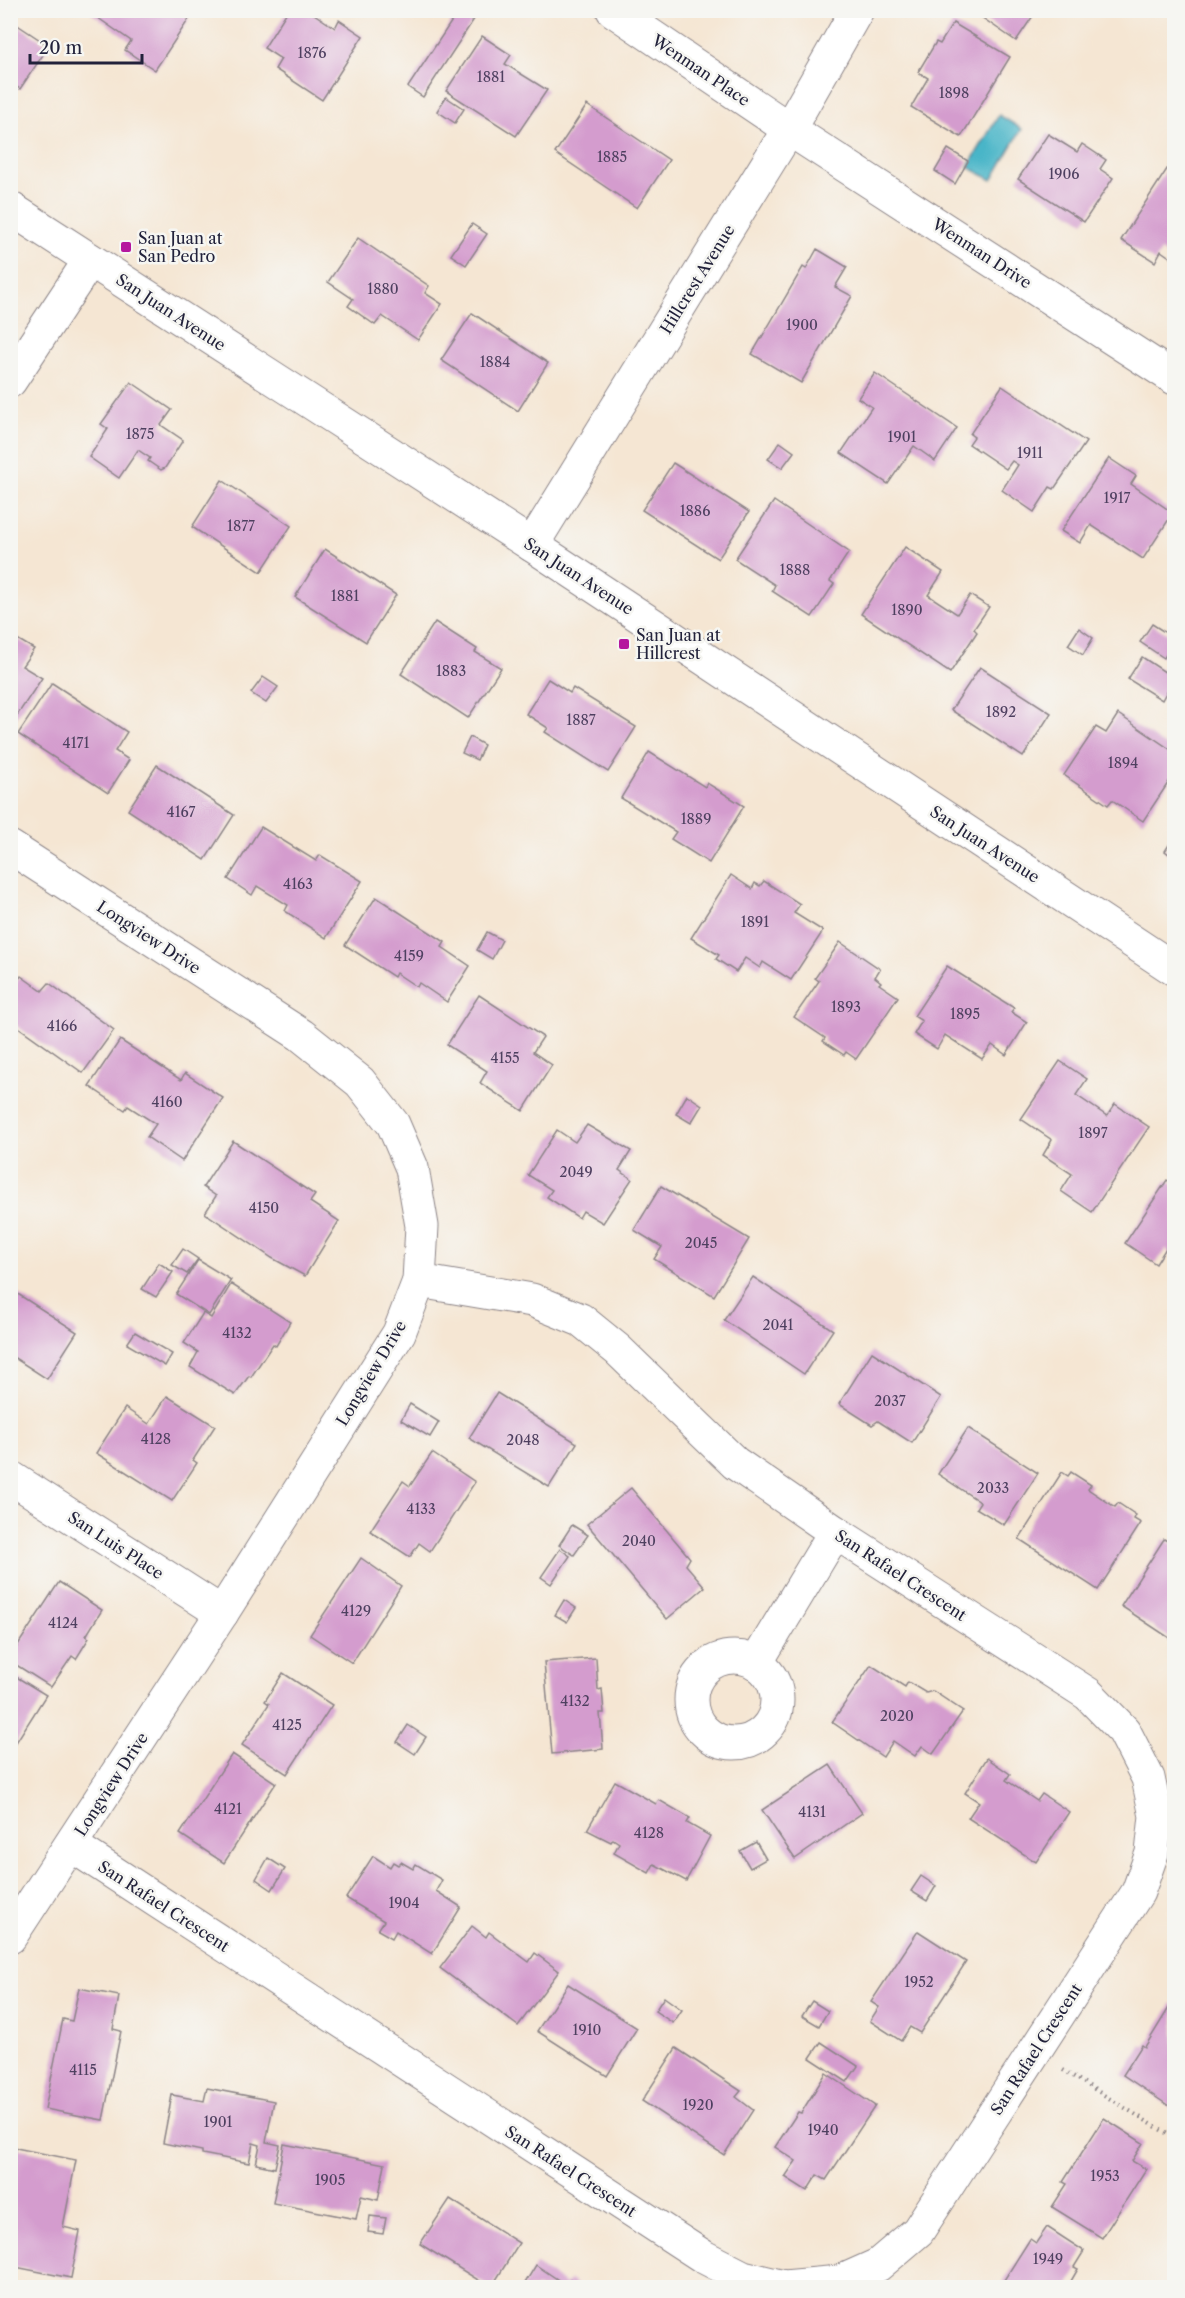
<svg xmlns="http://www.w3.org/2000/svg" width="1185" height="2298" font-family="'Libre Caslon Text',serif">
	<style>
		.water { fill: #4ab5c8; stroke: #366c82; stroke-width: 1.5 }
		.building { fill: #d49cce }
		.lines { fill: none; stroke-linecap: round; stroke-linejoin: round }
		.minor-casing { stroke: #8c8487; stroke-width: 35 }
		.tertiary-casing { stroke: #8c8487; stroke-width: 35 }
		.path { stroke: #8c8487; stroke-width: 4; stroke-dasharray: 1.5 4.5; stroke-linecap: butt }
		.minor { stroke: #fff; stroke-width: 33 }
		.tertiary { stroke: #fff; stroke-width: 33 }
		.poi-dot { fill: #b5179e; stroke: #f6f6f2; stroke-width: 2 }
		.labels { text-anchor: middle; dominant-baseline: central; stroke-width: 5; stroke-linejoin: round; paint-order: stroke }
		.number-label { font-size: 14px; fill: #4e4060 }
		.street-label { font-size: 16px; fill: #22223b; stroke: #f6f6f2 }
		.poi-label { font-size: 16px; fill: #22223b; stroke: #f6f6f2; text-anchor: start }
	</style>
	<rect width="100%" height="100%" fill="#f6f6f2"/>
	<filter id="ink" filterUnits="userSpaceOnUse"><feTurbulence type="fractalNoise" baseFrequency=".0167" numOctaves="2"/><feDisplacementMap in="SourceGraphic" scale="12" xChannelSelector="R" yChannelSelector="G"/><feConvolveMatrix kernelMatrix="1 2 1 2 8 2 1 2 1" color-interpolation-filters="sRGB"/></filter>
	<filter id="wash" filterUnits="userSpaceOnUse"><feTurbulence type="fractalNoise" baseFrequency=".008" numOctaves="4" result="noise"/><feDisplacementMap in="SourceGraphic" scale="24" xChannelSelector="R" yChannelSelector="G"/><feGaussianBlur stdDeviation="1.35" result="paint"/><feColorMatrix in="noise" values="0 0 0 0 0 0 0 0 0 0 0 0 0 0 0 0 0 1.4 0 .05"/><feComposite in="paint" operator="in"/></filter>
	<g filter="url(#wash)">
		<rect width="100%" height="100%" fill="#f5e6d3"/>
		<polygon class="water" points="999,115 1022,129 992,180 968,167"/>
		<g id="blocks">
			<g class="building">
				<polygon points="94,10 176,10 189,19 155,70 125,50 131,41 91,13"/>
				<polygon points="288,10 308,10 335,28 339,20 363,36 322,100 275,69 281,59 264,48"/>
				<polygon points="459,10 480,10 423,97 408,87"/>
				<polygon points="971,10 1037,10 1016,41"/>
				<polygon points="10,20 49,46 20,89 10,82"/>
				<polygon points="953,23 1010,57 961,137 911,107 928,78 918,72 936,42 940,44"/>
				<polygon points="482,36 511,55 505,64 547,90 516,136 446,91"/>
				<polygon points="446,97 464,109 455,123 437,111"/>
				<polygon points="587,105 669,160 637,208 555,153"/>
				<polygon points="1048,134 1077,152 1082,144 1106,160 1100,169 1113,178 1084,222 1018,179"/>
				<polygon points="948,149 968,161 955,184 935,171"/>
				<polygon points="1169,166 1174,169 1174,260 1161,251 1155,262 1121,240"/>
				<polygon points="472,224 487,234 466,265 451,255"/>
				<polygon points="358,238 429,286 425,293 442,304 418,340 382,316 375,325 348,306 353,299 328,282"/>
				<polygon points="817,249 847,267 835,287 852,296 801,383 752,354 803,267 806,269"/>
				<polygon points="472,313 548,363 518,411 441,360"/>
				<polygon points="875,373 957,428 935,461 914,446 888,484 841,453 872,407 858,398"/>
				<polygon points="131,382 172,410 161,425 183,440 165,468 161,470 148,461 150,458 138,450 119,478 89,457 108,429 101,424"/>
				<polygon points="1002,386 1086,442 1054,489 1050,487 1034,512 1002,490 1018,465 1012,461 1006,469 969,444 974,437 970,434"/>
				<polygon points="780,442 794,452 782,468 768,459"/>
				<polygon points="1109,458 1136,476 1131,484 1173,513 1143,559 1091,525 1080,543 1061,531"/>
				<polygon points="673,463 749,512 718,559 642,510"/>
				<polygon points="222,480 291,526 261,572 192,527"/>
				<polygon points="774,501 849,552 830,581 834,584 812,617 772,591 775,585 735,559"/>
				<polygon points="905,547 943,572 928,595 957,614 970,595 989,607 974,629 977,632 950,673 861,614"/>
				<polygon points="325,549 396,595 366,642 295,597"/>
				<polygon points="435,622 477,649 475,652 501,668 468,718 401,674"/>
				<polygon points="1152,624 1174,638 1174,642 1164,658 1140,642"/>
				<polygon points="1079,628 1093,638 1083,655 1068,645"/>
				<polygon points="12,636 34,649 22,666 42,678 10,726"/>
				<polygon points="1142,657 1174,678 1162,700 1128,679"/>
				<polygon points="980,667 1051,713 1023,757 951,710"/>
				<polygon points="263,677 278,687 266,703 251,693"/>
				<polygon points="548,679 570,693 573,688 636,727 608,772 545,732 548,728 526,714"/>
				<polygon points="52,683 127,732 115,751 129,760 108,793 18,734"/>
				<polygon points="1118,714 1174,752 1174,774 1143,821 1112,800 1108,805 1064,775 1096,727 1106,733"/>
				<polygon points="470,737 484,745 477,760 462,753"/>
				<polygon points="649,752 705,787 707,783 744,806 709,863 671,839 676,832 621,798"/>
				<polygon points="157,765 234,815 205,860 128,810"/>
				<polygon points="261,827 316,861 320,855 362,881 326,938 285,911 288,905 257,886 252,895 228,879"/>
				<polygon points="1174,837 1174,858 1165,851"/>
				<polygon points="731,875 752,889 755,883 760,886 764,881 800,904 794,913 823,931 791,980 763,962 760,968 745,958 736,972 716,959 719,955 691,938"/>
				<polygon points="376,897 445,942 442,947 470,966 447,1002 419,983 417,987 396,973 394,977 345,945"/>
				<polygon points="487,932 502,940 492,959 477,950"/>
				<polygon points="840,942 880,969 875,977 881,982 879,984 898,997 856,1059 846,1052 844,1055 823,1041 825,1038 794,1017 819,981 815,978"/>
				<polygon points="947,966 1014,1008 1011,1012 1027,1022 1006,1055 992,1045 982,1059 945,1035 937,1049 914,1034 922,1021 914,1016"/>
				<polygon points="21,976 42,991 49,983 114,1030 83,1073 10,1021 10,990"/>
				<polygon points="479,995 543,1037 533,1052 552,1065 523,1111 480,1083 487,1071 447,1045"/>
				<polygon points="120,1040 181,1080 185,1073 223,1098 182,1161 147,1137 156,1124 128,1106 125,1110 89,1086"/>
				<polygon points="1060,1061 1087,1079 1076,1095 1107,1116 1115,1104 1149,1127 1092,1212 1061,1191 1072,1174 1043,1155 1052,1140 1021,1119"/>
				<polygon points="687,1095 702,1105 691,1123 676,1114"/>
				<polygon points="587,1125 631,1151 619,1170 632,1179 603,1223 583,1211 579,1218 547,1197 552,1190 528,1175 557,1130 575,1142"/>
				<polygon points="233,1141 315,1195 310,1202 339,1221 305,1276 272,1258 205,1213 216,1196 203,1187"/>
				<polygon points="1167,1180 1174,1185 1174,1259 1166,1248 1156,1264 1125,1243"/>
				<polygon points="661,1186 749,1239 714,1296 654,1259 662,1247 634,1230"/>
				<polygon points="183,1249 198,1259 187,1274 172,1265"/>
				<polygon points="198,1260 231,1280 209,1315 176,1294"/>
				<polygon points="159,1263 173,1272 156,1297 142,1289"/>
				<polygon points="753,1277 833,1330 804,1374 724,1320"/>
				<polygon points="231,1284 290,1322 276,1346 273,1344 251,1377 249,1376 235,1395 190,1367 198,1352 184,1343 203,1313 211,1318"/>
				<polygon points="10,1289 77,1332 47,1379 10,1355"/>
				<polygon points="135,1332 172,1354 165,1366 127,1344"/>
				<polygon points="872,1352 941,1397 912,1443 878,1421 872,1425 839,1404"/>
				<polygon points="497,1393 577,1443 549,1487 469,1438"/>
				<polygon points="167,1396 215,1426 193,1460 197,1463 172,1501 96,1453 125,1408 149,1424"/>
				<polygon points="410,1404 439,1422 430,1437 401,1420"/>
				<polygon points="968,1428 1038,1473 1004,1525 976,1508 980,1502 938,1474"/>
				<polygon points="432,1453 475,1482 430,1551 419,1543 410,1557 370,1531 403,1481 410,1486"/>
				<polygon points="1062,1472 1068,1476 1071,1472 1091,1485 1088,1489 1115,1507 1118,1503 1136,1515 1134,1519 1141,1523 1098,1590 1019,1539"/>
				<polygon points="631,1488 690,1558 686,1565 705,1587 667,1619 587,1524"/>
				<polygon points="572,1525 588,1535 574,1555 559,1545"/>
				<polygon points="1164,1539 1172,1544 1174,1540 1174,1641 1121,1606"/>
				<polygon points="560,1549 570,1556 551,1584 541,1577"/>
				<polygon points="361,1558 401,1586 352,1663 310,1635"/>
				<polygon points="59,1582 102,1610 86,1636 89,1638 76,1659 72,1656 51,1687 10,1661 10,1657"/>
				<polygon points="564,1600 576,1608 567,1622 555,1615"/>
				<polygon points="596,1658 598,1690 602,1689 604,1713 600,1713 603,1749 552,1754 544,1662"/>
				<polygon points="871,1665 905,1687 908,1682 926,1693 933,1691 963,1711 933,1754 922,1746 915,1756 893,1741 883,1757 832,1722"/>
				<polygon points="10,1673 46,1695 10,1752"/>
				<polygon points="283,1673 332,1705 287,1774 242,1745 269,1704 265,1701"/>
				<polygon points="408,1725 426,1737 415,1754 397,1742"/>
				<polygon points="232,1754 276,1783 224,1863 180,1834"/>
				<polygon points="987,1758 1010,1774 1006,1780 1037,1801 1042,1794 1069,1812 1036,1862 968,1818 979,1802 965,1793"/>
				<polygon points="830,1765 862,1813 795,1859 762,1810"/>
				<polygon points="615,1781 656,1804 659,1800 690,1818 687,1823 710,1836 686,1881 654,1864 649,1873 614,1853 619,1843 613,1839 611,1842 587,1830"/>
				<polygon points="756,1842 766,1859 750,1868 740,1851"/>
				<polygon points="373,1856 390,1867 393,1862 398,1865 401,1862 413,1869 416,1864 442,1880 436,1891 461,1907 432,1954 396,1931 392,1938 378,1930 384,1921 346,1898"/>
				<polygon points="268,1858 285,1869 272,1890 256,1879"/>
				<polygon points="921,1876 936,1886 927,1901 911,1891"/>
				<polygon points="472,1926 486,1937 489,1932 529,1962 535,1953 559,1971 518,2026 440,1968"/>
				<polygon points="918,1931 966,1962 920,2033 910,2027 901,2041 870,2021 879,2007 871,2002"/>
				<polygon points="568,1984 637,2028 607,2076 537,2031"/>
				<polygon points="79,1988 119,1996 113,2029 121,2031 103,2120 45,2109 63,2019 72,2021"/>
				<polygon points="664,1997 682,2010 673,2023 655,2011"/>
				<polygon points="812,2001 828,2011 819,2026 802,2016"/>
				<polygon points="1172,2003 1174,2005 1174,2104 1172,2108 1123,2075 1142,2045 1145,2047"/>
				<polygon points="821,2042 858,2066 847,2082 810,2058"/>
				<polygon points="676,2048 741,2091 736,2097 753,2110 724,2155 642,2101"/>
				<polygon points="826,2073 875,2106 826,2180 817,2175 807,2191 785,2177 796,2161 775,2147 798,2112 801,2113"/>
				<polygon points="207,2088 274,2101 266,2142 280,2145 275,2168 256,2164 260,2145 253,2143 249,2163 202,2154 202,2151 163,2143 172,2095 204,2101"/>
				<polygon points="1104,2118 1143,2143 1132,2161 1146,2169 1102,2238 1052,2207 1067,2184 1063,2182"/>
				<polygon points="284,2144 385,2164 378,2200 361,2196 356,2219 273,2203"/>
				<polygon points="16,2148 76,2160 63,2227 80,2231 71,2278 10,2266 10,2177"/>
				<polygon points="450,2199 519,2243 491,2288 420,2244"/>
				<polygon points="370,2216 386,2218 383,2234 368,2232"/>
				<polygon points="1047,2227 1084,2251 1074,2267 1078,2269 1067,2288 999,2288 1030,2239 1036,2243"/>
				<polygon points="536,2265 566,2285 570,2280 582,2288 522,2288"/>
			</g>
		</g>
	</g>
	<g filter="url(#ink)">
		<use href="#blocks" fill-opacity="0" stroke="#8c8487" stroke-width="1.5"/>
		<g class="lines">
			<defs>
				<g id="minor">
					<polyline points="613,10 789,129 1174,378"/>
					<polyline points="10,381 90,260"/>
					<polyline points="532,545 789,129 857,10"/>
					<polyline points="10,847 301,1035 360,1082 393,1124 412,1168 422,1226 419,1281 399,1333 222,1613 10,1937"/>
					<polyline points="10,1477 222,1613"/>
					<circle cx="734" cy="1700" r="43"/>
					<polyline points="756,1663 835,1532"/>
					<polyline points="71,1845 704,2257 743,2277 784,2287 840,2282 878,2265 918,2231 1138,1892 1152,1853 1156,1816 1148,1778 1124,1731 1088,1694 835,1532 735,1463 618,1350 581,1320 532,1300 419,1281"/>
				</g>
				<polyline id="tertiary" points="10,208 532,545 1174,969"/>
			</defs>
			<use href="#minor" class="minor-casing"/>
			<use href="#tertiary" class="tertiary-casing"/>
			<polyline class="path" points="1063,2070 1174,2138"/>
			<use href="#minor" class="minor"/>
			<use href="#tertiary" class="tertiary"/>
		</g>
	</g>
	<g class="poi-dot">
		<rect x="120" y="241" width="12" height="12" rx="3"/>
		<rect x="618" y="638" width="12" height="12" rx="3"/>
	</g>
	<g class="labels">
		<g class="number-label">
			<text x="312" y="53">1876</text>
			<text x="491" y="77">1881</text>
			<text x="954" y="93">1898</text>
			<text x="612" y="157">1885</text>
			<text x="1064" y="174">1906</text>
			<text x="383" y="289">1880</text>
			<text x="802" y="325">1900</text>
			<text x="495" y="362">1884</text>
			<text x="140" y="434">1875</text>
			<text x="902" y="437">1901</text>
			<text x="1030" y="453">1911</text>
			<text x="1117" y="498">1917</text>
			<text x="695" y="511">1886</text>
			<text x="241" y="526">1877</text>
			<text x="795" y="570">1888</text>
			<text x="345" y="596">1881</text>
			<text x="907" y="610">1890</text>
			<text x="451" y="671">1883</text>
			<text x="1001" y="712">1892</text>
			<text x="581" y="720">1887</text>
			<text x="76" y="743">4171</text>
			<text x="1123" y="763">1894</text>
			<text x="181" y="812">4167</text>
			<text x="696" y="819">1889</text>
			<text x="298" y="884">4163</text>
			<text x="755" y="922">1891</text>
			<text x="409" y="956">4159</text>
			<text x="846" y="1007">1893</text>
			<text x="965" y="1014">1895</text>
			<text x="62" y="1026">4166</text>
			<text x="505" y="1058">4155</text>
			<text x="167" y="1102">4160</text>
			<text x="1093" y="1133">1897</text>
			<text x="576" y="1172">2049</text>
			<text x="264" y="1208">4150</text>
			<text x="701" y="1243">2045</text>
			<text x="778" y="1325">2041</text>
			<text x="237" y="1333">4132</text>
			<text x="890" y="1401">2037</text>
			<text x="156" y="1439">4128</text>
			<text x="523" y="1440">2048</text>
			<text x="993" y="1488">2033</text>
			<text x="421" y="1509">4133</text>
			<text x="639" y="1541">2040</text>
			<text x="356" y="1611">4129</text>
			<text x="63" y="1623">4124</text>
			<text x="575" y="1701">4132</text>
			<text x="897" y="1716">2020</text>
			<text x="287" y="1725">4125</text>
			<text x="228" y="1809">4121</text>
			<text x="812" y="1812">4131</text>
			<text x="649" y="1833">4128</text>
			<text x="404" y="1903">1904</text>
			<text x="919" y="1982">1952</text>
			<text x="587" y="2030">1910</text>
			<text x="83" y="2070">4115</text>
			<text x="698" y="2105">1920</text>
			<text x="218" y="2122">1901</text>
			<text x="823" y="2130">1940</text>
			<text x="1105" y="2176">1953</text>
			<text x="330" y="2180">1905</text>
			<text x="1048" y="2259">1949</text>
		</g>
		<g class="street-label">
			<text transform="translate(701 70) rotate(34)">Wenman Place</text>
			<text transform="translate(982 253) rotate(33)">Wenman Drive</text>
			<text transform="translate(697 279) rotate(-58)">Hillcrest Avenue</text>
			<text transform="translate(171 312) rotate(33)">San Juan Avenue</text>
			<text transform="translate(579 576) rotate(33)">San Juan Avenue</text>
			<text transform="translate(985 844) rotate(33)">San Juan Avenue</text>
			<text transform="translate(149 937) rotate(33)">Longview Drive</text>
			<text transform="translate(371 1373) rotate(-59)">Longview Drive</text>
			<text transform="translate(116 1545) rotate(33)">San Luis Place</text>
			<text transform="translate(901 1575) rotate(33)">San Rafael Crescent</text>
			<text transform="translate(111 1784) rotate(-57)">Longview Drive</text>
			<text transform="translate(164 1906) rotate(33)">San Rafael Crescent</text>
			<text transform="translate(1036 2049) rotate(-57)">San Rafael Crescent</text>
			<text transform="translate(571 2171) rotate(33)">San Rafael Crescent</text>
		</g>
		<g class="poi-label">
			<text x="138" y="238">San Juan at<tspan x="138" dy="18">San Pedro</tspan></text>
			<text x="636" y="635">San Juan at<tspan x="636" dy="18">Hillcrest</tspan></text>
		</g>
	</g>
	<rect width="1185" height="2298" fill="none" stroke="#f6f6f2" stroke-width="36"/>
	<path d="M30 54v9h112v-9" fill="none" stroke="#22223b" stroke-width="3"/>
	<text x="39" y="54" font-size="18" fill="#22223b" stroke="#f6f6f2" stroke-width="4.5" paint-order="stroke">20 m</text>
</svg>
